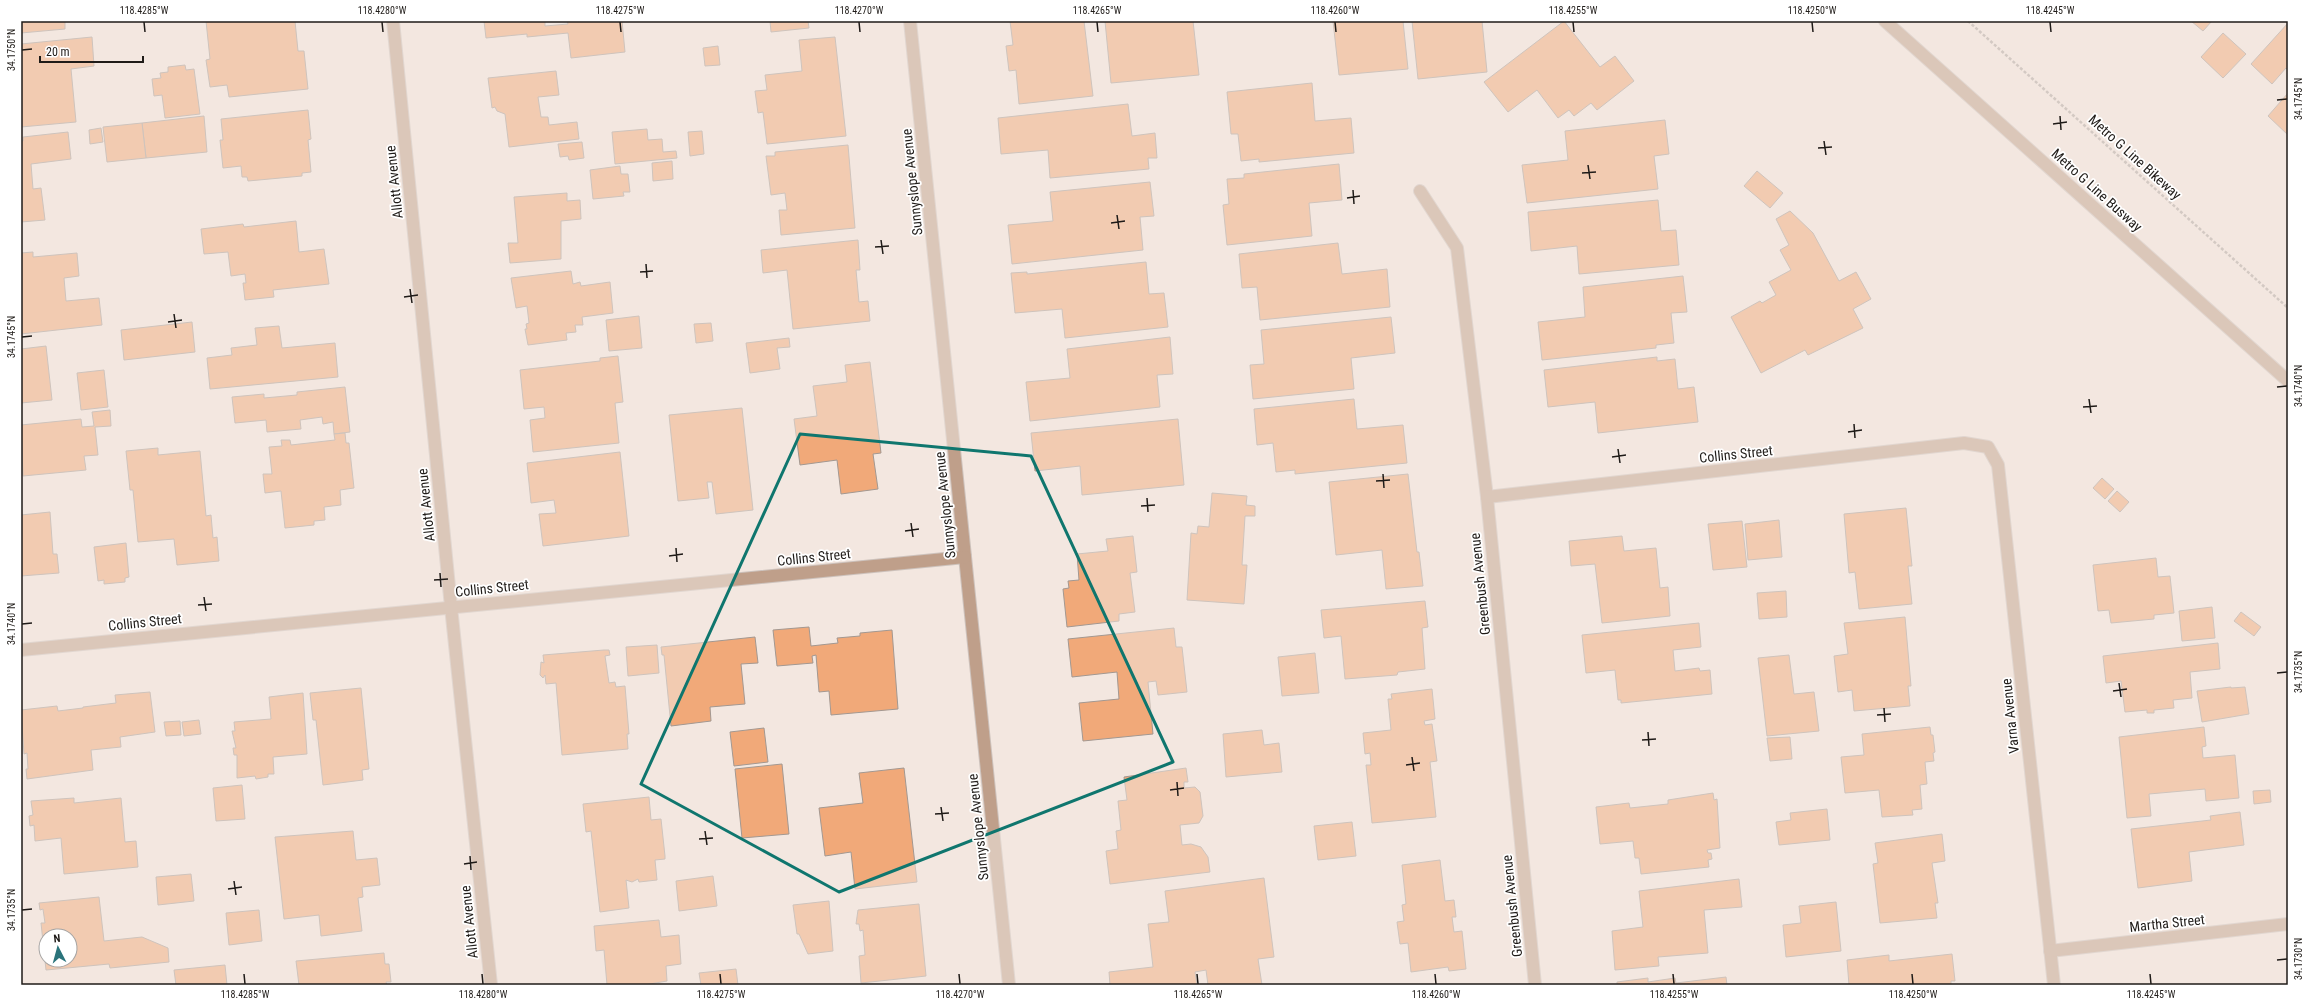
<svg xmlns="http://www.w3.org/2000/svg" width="2309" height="1006" font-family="'Roboto Condensed',sans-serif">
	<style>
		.building { fill: #f1a979; stroke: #a39891; fill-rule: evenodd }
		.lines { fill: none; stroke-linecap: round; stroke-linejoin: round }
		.lane-casing { stroke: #cdc2bc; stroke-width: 14 }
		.street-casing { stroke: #cdc2bc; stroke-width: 14 }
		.path { stroke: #aea49f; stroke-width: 2.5; stroke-dasharray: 3 2; stroke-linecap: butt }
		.lane { stroke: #bf9f8a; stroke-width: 12 }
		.street { stroke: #bf9f8a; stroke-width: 12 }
		.marked { fill: none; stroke: #0f766e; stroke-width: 3; stroke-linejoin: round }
		.ticks { fill: none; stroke: #1f1b18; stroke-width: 1.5 }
		.labels { text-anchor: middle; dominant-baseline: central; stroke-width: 3.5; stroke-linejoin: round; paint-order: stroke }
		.street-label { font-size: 14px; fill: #1f1b18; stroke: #fff }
		.neatline { fill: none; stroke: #1f1b18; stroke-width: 1.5 }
		.ticks-label { font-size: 10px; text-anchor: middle; fill: #1f1b18 }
	</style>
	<rect width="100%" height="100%" fill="#f3e7e0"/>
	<g class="building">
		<polygon points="21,21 65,21 65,29 21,33"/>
		<polygon points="206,21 295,21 298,51 304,51 308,89 229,97 227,85 210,87 206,60 210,59"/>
		<polygon points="484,21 545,21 545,26 568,24 567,21 622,21 625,52 571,58 568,33 527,37 527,34 486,38"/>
		<polygon points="770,21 808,21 809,28 771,32"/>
		<polygon points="1010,21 1084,21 1093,96 1019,104 1016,70 1009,71 1006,46 1013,45"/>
		<polygon points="1105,21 1193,21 1199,75 1111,83"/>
		<polygon points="1333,21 1403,21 1408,69 1339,75"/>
		<polygon points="1412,21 1482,21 1487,72 1418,79"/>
		<polygon points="1564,21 1600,67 1615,56 1634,81 1597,110 1591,103 1574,116 1569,110 1558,118 1537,90 1508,112 1484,82"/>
		<polygon points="2191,21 2212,21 2203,31"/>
		<polygon points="2288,23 2288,70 2286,68 2272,84 2251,64"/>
		<polygon points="2223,33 2246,54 2223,78 2201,57"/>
		<polygon points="92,37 94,66 71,69 76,122 21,127 21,44"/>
		<polygon points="835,37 846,136 767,144 763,112 758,113 755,91 767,90 765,75 802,71 799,40"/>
		<polygon points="718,46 720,65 705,66 703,48"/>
		<polygon points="185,65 186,70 194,69 200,114 165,118 162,95 154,96 152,79 161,78 160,73 168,72 168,67"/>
		<polygon points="556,71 559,95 538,97 541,117 548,117 549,125 577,122 579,139 509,147 505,114 497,111 495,107 492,108 488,78"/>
		<polygon points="1312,83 1315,121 1351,118 1354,153 1259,162 1259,159 1241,161 1238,134 1231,134 1227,92"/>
		<polygon points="2288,93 2288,135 2268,116"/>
		<polygon points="1128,104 1132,136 1155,133 1157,158 1148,158 1149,169 1050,178 1048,150 1001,154 998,118"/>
		<polygon points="308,110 311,139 308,140 311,172 302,173 302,176 248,181 247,177 242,177 241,166 223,168 220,140 223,140 221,119"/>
		<polygon points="204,116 207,152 146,158 142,123"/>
		<polygon points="1665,120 1669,154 1654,156 1658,189 1527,203 1522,165 1568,160 1565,131"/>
		<polygon points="142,123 146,158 107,162 103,127"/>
		<polygon points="101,128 103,142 90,144 89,130"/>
		<polygon points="647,129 648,140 662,139 663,152 676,151 677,158 615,164 612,132"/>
		<polygon points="702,131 704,154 690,156 688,132"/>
		<polygon points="68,132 71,159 31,164 33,189 41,188 45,220 21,222 21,141 23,141 23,137"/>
		<polygon points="582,142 584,158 569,160 568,156 560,157 558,144"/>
		<polygon points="848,145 855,228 781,235 779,210 787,210 785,193 771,195 766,156 775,156 775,152"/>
		<polygon points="672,161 673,179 653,181 652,163"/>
		<polygon points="1339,164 1342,200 1309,203 1312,236 1227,245 1223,205 1229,204 1227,179 1244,178 1244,174"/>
		<polygon points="620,166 621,174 628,174 630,192 623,192 624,196 593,199 590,170"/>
		<polygon points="1757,171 1783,193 1770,208 1744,186"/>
		<polygon points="1150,182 1154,216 1140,217 1143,250 1012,264 1008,225 1053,221 1050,192"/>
		<polygon points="567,193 567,201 580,200 581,219 561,221 561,259 510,263 508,243 518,243 514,197"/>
		<polygon points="1658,200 1661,231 1676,230 1679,265 1579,274 1577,246 1531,251 1528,212"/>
		<polygon points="1790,211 1813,233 1839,281 1856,272 1871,299 1853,309 1863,328 1808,355 1805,350 1761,373 1731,317 1760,301 1762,303 1776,295 1769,282 1791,270 1780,250 1789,245 1776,219"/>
		<polygon points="296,221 299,252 324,249 329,284 273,290 274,297 245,300 243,283 246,283 245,274 231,276 228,252 204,254 201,229 243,224 244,227"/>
		<polygon points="858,240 860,270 856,270 859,302 868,301 870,321 793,329 787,270 763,273 761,250"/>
		<polygon points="1338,243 1342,274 1387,269 1390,307 1260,320 1257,287 1242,288 1239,254"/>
		<polygon points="33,252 33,257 77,253 79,276 64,278 66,301 99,298 102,325 21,334 21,253"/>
		<polygon points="1146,262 1149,294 1164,293 1168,327 1065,338 1062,309 1015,313 1011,273 1027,272 1027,274"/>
		<polygon points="571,271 573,284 580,282 581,286 610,282 613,313 582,317 583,325 575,325 576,332 566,333 567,340 528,345 525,329 527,329 526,324 529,323 527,306 516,308 511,278"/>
		<polygon points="1683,276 1687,312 1671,313 1674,343 1656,345 1656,348 1542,360 1538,322 1585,317 1583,287"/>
		<polygon points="639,316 642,348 609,351 606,320"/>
		<polygon points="1391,317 1395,353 1351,358 1354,389 1253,399 1250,365 1264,364 1261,330"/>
		<polygon points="192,322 195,352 124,360 121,330"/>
		<polygon points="711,323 713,341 696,343 694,324"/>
		<polygon points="279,326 282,348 335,343 338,377 210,389 207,358 232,355 231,348 257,345 255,328"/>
		<polygon points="1170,337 1173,374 1157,375 1160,407 1030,421 1026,382 1070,378 1067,349"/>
		<polygon points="789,338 790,347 777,348 780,369 750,373 746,343"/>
		<polygon points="46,346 52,400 21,403 21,349"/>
		<polygon points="618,356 623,402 615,403 619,443 533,452 530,420 545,418 544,407 524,409 520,370 600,361 600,358"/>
		<polygon points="1657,357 1657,361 1675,359 1678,389 1694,387 1698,422 1598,433 1595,402 1548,407 1544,370"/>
		<polygon points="870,362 881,453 873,454 878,489 841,494 837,460 800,465 794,419 817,416 813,386 847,382 845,365"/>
		<polygon points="104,370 108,407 81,410 77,373"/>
		<polygon points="345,387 350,432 334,434 333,422 323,424 322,417 300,420 301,429 267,432 266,420 235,423 232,397 264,394 264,398 297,395 297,392"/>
		<polygon points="1354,399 1357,429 1403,425 1407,463 1295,474 1295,470 1276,472 1273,443 1257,445 1254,409"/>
		<polygon points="742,408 753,510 716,514 712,482 707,482 709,498 678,501 669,415"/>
		<polygon points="110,410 111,426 95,427 98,455 84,456 86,470 23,476 21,423 21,425 81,419 82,427 94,426 92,412"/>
		<polygon points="1178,419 1184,485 1082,495 1080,466 1035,471 1031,433"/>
		<polygon points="345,433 346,443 349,443 354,488 340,490 341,505 324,507 325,520 314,521 314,525 285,528 281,491 265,493 263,474 272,474 269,447 282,446 281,440 290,440 291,445 335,440 334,434"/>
		<polygon points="158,448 158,455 200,451 206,516 211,515 213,538 217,537 219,561 177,565 174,539 138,542 133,490 130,490 126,451"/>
		<polygon points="620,452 629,536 543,546 539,514 556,513 554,500 531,503 527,463"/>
		<polygon points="1408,474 1417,552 1419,552 1423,586 1386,589 1382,550 1336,555 1329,482"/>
		<polygon points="2102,478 2114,489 2105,499 2093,488"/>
		<polygon points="2117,491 2129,502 2120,512 2108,501"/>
		<polygon points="1212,493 1247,496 1246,505 1255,506 1255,516 1245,516 1242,565 1247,565 1244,604 1187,600 1191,533 1197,534 1198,526 1209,527"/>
		<polygon points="1906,508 1912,566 1908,566 1912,604 1859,609 1855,572 1849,573 1844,514"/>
		<polygon points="50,512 53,554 57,554 59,573 21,576 21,515"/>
		<polygon points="1779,520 1782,557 1748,560 1745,524"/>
		<polygon points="1742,521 1747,567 1713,570 1708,524"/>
		<polygon points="1133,536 1137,572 1130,573 1135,612 1119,614 1119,621 1067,627 1063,589 1069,588 1068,581 1079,580 1077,554 1108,551 1106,539"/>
		<polygon points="1622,536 1624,551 1656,548 1660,588 1668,587 1670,616 1602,623 1595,564 1571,566 1569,541"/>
		<polygon points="126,543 129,577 125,578 125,582 104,584 104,580 98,581 94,547"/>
		<polygon points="2156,558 2158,577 2170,576 2174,613 2154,615 2154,619 2111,623 2109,610 2098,611 2093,565"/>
		<polygon points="1786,591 1787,617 1759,619 1757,593"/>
		<polygon points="1425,601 1428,627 1422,628 1425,669 1398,672 1397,675 1345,679 1341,636 1324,638 1321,610"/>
		<polygon points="2212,607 2215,638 2182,641 2179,611"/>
		<polygon points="2241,612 2261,627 2254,636 2234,621"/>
		<polygon points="1905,617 1911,686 1908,686 1910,706 1854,711 1852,690 1838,692 1834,656 1848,654 1844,623"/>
		<polygon points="1699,623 1701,647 1673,650 1675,671 1699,668 1700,671 1710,670 1712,694 1621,703 1621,700 1618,700 1615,670 1586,673 1582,635"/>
		<polygon points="809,627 811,646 838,643 837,638 860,636 860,633 892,630 898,709 831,715 829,691 819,692 816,655 812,656 813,663 777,666 773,630"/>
		<polygon points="1174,628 1176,647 1182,647 1187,692 1158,695 1156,681 1148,682 1153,734 1083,741 1079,703 1119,699 1117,672 1072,677 1068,639"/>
		<polygon points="755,637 758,663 741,664 745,704 710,707 711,721 671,726 664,655 662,655 661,647"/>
		<polygon points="2218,643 2220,669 2190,672 2192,698 2173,700 2174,708 2154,710 2154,713 2147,713 2147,710 2125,712 2121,681 2106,683 2103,656"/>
		<polygon points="657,645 659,673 628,676 626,647"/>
		<polygon points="604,650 609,650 610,655 605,656 609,683 615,682 616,687 625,686 629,734 627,734 628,749 562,755 556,683 546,684 545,675 543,678 540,675 541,662 544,663 543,655"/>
		<polygon points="1315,653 1319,693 1282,696 1278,657"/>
		<polygon points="1789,655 1794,694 1814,692 1819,731 1767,736 1758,658"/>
		<polygon points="2231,687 2231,688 2245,687 2249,714 2202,722 2197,691"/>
		<polygon points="361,688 369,769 362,770 363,780 323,785 316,720 313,720 310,693"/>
		<polygon points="1432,689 1435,719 1424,721 1425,725 1432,724 1437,761 1430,762 1436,817 1372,823 1366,765 1371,765 1370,753 1365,754 1363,733 1391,730 1388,699 1392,699 1391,694"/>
		<polygon points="150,692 155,732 120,737 121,747 91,750 93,770 27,779 26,769 28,769 27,753 24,754 21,710 57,706 58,711 83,708 83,707 116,703 115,695"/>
		<polygon points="303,693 307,754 273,757 274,774 268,774 268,777 256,779 255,776 237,778 237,755 234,755 233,748 236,748 232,731 235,731 234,722 271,719 269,697"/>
		<polygon points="199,720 201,734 184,736 182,722"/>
		<polygon points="180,721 181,735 166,736 164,722"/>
		<polygon points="1930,727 1931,735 1933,735 1935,752 1933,753 1934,761 1925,762 1927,784 1920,785 1922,809 1912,810 1913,815 1882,817 1879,790 1845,793 1841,757 1864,755 1862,734"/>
		<polygon points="2204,727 2206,746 2202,747 2203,758 2235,755 2239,798 2206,801 2205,789 2149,794 2151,816 2127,818 2119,737"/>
		<polygon points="764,728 768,762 734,766 730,732"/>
		<polygon points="1262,730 1264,745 1279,743 1282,772 1226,777 1223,734"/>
		<polygon points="1790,737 1792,759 1770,761 1767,738"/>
		<polygon points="782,764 789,834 742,838 735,769"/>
		<polygon points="904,768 917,882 855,889 851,852 825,856 819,808 863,803 859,773"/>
		<polygon points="1186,768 1188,782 1184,782 1184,788 1195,787 1200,792 1203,816 1199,823 1180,825 1182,845 1191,844 1201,847 1208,857 1210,872 1110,884 1106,851 1118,849 1116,831 1121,830 1118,801 1127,800 1124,777"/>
		<polygon points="242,785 245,819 216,821 213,788"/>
		<polygon points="2270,790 2271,802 2254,804 2253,791"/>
		<polygon points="1713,793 1714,800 1717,799 1720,848 1707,850 1708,853 1711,853 1712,859 1708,860 1709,867 1641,874 1639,858 1635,858 1633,841 1600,844 1596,807 1629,803 1630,808 1668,804 1668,800"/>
		<polygon points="649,797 651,820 661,819 665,856 665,859 655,860 657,880 639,882 638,879 632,882 626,880 629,908 600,912 591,831 586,832 583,804"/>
		<polygon points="74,798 74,803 121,798 125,842 136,841 138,867 64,874 61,838 35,841 34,825 30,826 29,816 33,815 31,801"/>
		<polygon points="1827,809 1830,840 1779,845 1776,822 1791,820 1790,813"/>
		<polygon points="2240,812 2244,845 2189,852 2192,881 2138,888 2131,829 2211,820 2210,816"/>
		<polygon points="1352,822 1356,856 1318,860 1314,826"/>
		<polygon points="353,831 356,860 377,858 380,885 362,887 363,897 358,898 362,931 321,936 319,915 284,919 275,837"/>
		<polygon points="1942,834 1945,861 1932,863 1938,903 1935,903 1937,918 1880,923 1873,864 1878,863 1875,843"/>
		<polygon points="1440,860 1445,901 1454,900 1456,917 1452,917 1454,932 1462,931 1466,969 1449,971 1448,967 1411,972 1408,943 1400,944 1397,922 1404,921 1402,905 1406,904 1402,865"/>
		<polygon points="191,874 194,901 158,905 156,877"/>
		<polygon points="713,876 717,906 679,911 676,881"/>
		<polygon points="1264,878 1274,957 1258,959 1262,985 1208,985 1206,970 1195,972 1197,985 1110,985 1109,972 1153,967 1148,924 1169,922 1165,891"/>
		<polygon points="1739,879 1742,907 1704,910 1708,953 1658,957 1659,966 1615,970 1612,931 1643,927 1639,891"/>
		<path d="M99,897L104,941L142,937L168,948L169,962L110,968L109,964L46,970L41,923H45L43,909L40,910L39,903ZM46,936H70V960H46Z"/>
		<polygon points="829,901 833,951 808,954 799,934 797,934 793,905"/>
		<polygon points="1836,902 1841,951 1786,957 1783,925 1801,923 1799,906"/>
		<polygon points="919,904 926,976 861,983 859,956 865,955 863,930 860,931 859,924 856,924 858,910"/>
		<polygon points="259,910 262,941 229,945 226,913"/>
		<polygon points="659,920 661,937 679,935 681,964 666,966 667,981 644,985 607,985 604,950 596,951 594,926"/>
		<polygon points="384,953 385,964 389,964 391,982 386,982 387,985 299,985 296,961"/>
		<polygon points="1952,954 1955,981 1951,981 1951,985 1849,985 1847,960 1889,955 1889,961"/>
		<polygon points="225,965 227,985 176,985 174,970"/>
		<polygon points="736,969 738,985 701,985 699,973"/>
		<polygon points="1726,977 1727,985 1617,985 1617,982 1648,978 1648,982 1675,978 1676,983"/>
	</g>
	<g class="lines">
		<defs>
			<polyline id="lane" points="1885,21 2288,381"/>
			<g id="street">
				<polyline points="393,21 451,607 491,985"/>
				<polyline points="910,21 1009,985"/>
				<polyline points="1420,191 1457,248 1487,497 1535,985"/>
				<polyline points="1487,497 1964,443 1988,447 1998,465 2054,985"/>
				<polyline points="21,650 965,557"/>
				<polyline points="2050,951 2288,924"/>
			</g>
		</defs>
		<use href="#lane" class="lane-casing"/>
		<use href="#street" class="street-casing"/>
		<polyline class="path" points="1968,21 2288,308"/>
		<use href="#lane" class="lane"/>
		<use href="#street" class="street"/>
	</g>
	<path d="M0 0H2309V1006H0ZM800,434L1031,456L1173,762L839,892L641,784Z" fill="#f3e7e0" fill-opacity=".55" fill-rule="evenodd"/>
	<path class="marked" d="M800,434L1031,456L1173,762L839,892L641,784Z"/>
	<path class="ticks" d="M144,22L145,32M382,22L383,32M620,22L621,32M859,22L860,32M1097,22L1098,32M1335,22L1336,32M1573,22L1574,32M1812,22L1813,32M2050,22L2051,32M22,50L32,49M2277,100L2287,99M2060,116L2061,130M2053,124L2067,122M1824,141L1826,155M1818,148L1832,147M1588,165L1590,179M1582,173L1596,172M1353,190L1354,204M1347,198L1360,196M1117,215L1119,229M1111,223L1125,221M881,240L883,254M875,247L889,246M646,264L647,278M640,272L653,271M410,289L412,303M404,297L418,295M174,314L176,328M168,322L182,320M22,337L32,336M2277,387L2287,386M2089,399L2091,413M2083,407L2097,406M1854,424L1855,438M1848,432L1862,430M1618,449L1620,463M1612,457L1626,455M1383,474L1384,488M1376,481L1390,480M1147,498L1148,512M1141,506L1155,505M911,523L913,537M905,531L919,529M676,548L677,562M669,556L683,554M440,573L441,587M434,580L448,579M204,597L206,611M198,605L212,604M22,624L32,623M2277,673L2287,672M2119,683L2121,697M2113,691L2127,689M1884,708L1885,722M1877,715L1891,714M1648,732L1649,746M1642,740L1656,739M1412,757L1414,771M1406,765L1420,763M1177,782L1178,796M1170,790L1184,788M941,807L943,821M935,814L949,813M705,831L707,845M699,839L713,838M470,856L471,870M464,864L477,862M234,881L236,895M228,889L242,887M22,910L32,909M2277,960L2287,959M244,974L245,984M482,974L483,984M720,974L721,984M959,974L960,984M1197,974L1198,984M1435,974L1436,984M1673,974L1674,984M1912,974L1913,984M2150,974L2151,984"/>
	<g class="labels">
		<g class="street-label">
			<text transform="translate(2135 157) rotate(42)">Metro G Line Bikeway</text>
			<text transform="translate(394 182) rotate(-96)">Allott Avenue</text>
			<text transform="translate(912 182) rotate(-96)">Sunnyslope Avenue</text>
			<text transform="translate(2097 190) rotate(42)">Metro G Line Busway</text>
			<text transform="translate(1736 454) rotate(-6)">Collins Street</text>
			<text transform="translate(426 505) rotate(-96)">Allott Avenue</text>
			<text transform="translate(945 505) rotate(-96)">Sunnyslope Avenue</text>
			<text transform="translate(814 557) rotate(-6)">Collins Street</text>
			<text transform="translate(1480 584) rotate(-96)">Greenbush Avenue</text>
			<text transform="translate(492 588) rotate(-6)">Collins Street</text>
			<text transform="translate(145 622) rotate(-6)">Collins Street</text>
			<text transform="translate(2010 716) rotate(-96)">Varna Avenue</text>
			<text transform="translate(978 827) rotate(-96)">Sunnyslope Avenue</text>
			<text transform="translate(1512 906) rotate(-96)">Greenbush Avenue</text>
			<text transform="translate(469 922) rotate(-96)">Allott Avenue</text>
			<text transform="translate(2167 923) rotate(-6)">Martha Street</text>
		</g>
	</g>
	<rect width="2309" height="1006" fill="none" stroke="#ffffff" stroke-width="44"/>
	<g transform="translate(58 948) rotate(354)"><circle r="19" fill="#ffffff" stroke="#a5a4a3"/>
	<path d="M0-3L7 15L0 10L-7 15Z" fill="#2b747b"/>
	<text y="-6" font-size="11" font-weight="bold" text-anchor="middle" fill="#1f1b18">N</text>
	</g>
	<path d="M40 56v6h103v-6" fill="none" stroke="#1f1b18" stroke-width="2"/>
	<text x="46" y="56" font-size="12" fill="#1f1b18" stroke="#ffffff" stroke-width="3" paint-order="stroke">20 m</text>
	<rect x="22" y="22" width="2265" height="962" class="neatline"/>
	<g class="ticks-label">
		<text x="144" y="14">118.4285°W</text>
		<text x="382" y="14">118.4280°W</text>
		<text x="620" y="14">118.4275°W</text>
		<text x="859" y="14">118.4270°W</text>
		<text x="1097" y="14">118.4265°W</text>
		<text x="1335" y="14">118.4260°W</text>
		<text x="1573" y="14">118.4255°W</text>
		<text x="1812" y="14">118.4250°W</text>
		<text x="2050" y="14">118.4245°W</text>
		<text transform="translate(11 50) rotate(-90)" y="4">34.1750°N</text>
		<text transform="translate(2298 99) rotate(-90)" y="4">34.1745°N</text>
		<text transform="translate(11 337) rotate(-90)" y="4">34.1745°N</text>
		<text transform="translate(2298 386) rotate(-90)" y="4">34.1740°N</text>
		<text transform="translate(11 624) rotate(-90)" y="4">34.1740°N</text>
		<text transform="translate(2298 672) rotate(-90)" y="4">34.1735°N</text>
		<text transform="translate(11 910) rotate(-90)" y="4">34.1735°N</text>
		<text transform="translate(2298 959) rotate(-90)" y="4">34.1730°N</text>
		<text x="245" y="998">118.4285°W</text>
		<text x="483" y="998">118.4280°W</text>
		<text x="721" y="998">118.4275°W</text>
		<text x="960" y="998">118.4270°W</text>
		<text x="1198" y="998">118.4265°W</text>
		<text x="1436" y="998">118.4260°W</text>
		<text x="1674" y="998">118.4255°W</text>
		<text x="1913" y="998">118.4250°W</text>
		<text x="2151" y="998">118.4245°W</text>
	</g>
</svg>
